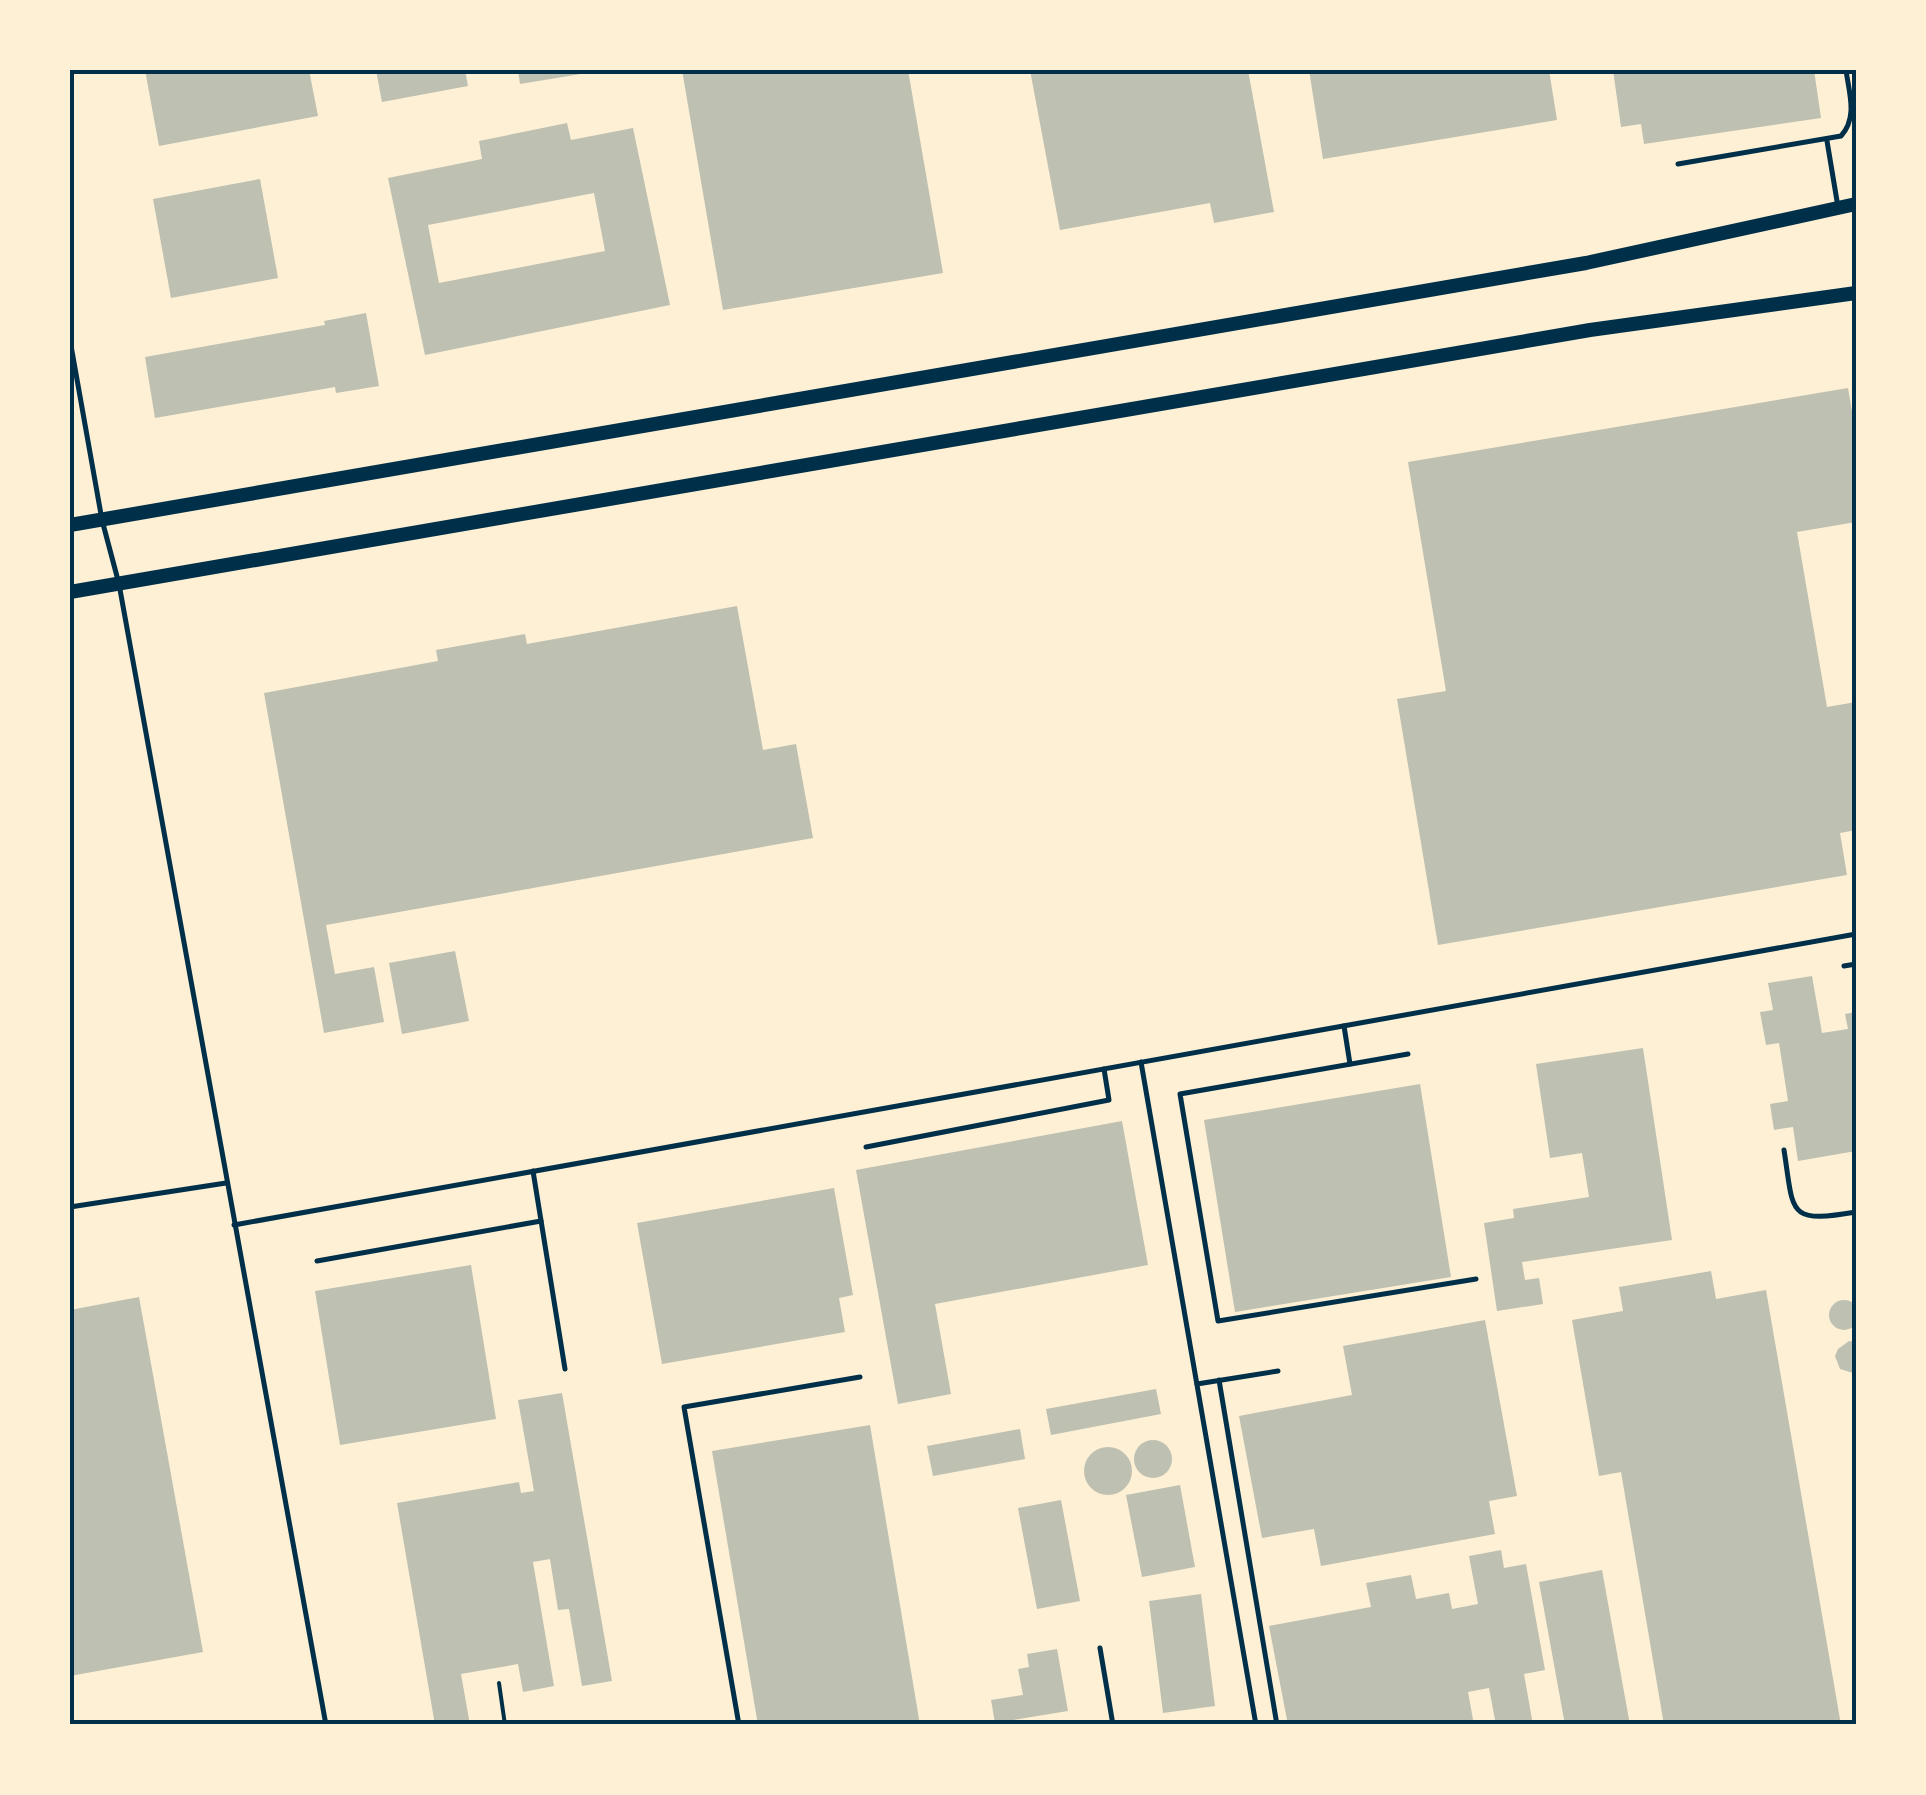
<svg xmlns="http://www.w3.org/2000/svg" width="1926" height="1795" font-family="Barlow,sans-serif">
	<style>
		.building { fill: #bec0b2; fill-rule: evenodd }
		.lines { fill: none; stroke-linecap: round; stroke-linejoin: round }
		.path { stroke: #003049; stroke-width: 4 }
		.service { stroke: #003049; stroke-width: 5 }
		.tertiary { stroke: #003049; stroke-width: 14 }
		.neatline { fill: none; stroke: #003049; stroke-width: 4 }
	</style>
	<rect width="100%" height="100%" fill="#fdf0d5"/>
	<g class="building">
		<polygon points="145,70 309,70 318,116 159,146"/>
		<polygon points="376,70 465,70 468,86 382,102"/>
		<polygon points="518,70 593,70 593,72 520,84"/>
		<polygon points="682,70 908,70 943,273 723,310"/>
		<polygon points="1030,70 1248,70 1274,212 1214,223 1210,203 1060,230"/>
		<polygon points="1309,70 1549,70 1557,120 1323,159"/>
		<polygon points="1613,70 1814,70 1821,118 1644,144 1641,124 1621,127"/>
		<path d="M567,123L571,140L633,128L670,305L425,355L388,178L482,159L479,141ZM594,193L605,251L439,283L428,225Z"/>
		<polygon points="260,179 278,278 171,298 153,199"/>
		<polygon points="366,313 379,386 336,393 335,387 155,418 145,357 325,325 324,321"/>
		<polygon points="1848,388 1856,435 1856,522 1797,532 1827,707 1856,702 1856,830 1840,833 1847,875 1438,945 1397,699 1446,691 1408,462"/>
		<polygon points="737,606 763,750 796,744 813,838 326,925 335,974 374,967 384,1022 324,1033 264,693 438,661 436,650 525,634 527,644"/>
		<polygon points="455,951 469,1021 402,1034 389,963"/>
		<polygon points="1812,976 1822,1033 1848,1029 1845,1014 1856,1012 1856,1151 1798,1161 1793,1127 1774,1130 1770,1104 1788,1101 1779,1043 1766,1045 1760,1012 1773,1010 1768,983"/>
		<polygon points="1643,1048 1672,1240 1522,1262 1525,1280 1539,1278 1543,1304 1497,1311 1484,1223 1514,1218 1513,1209 1589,1197 1582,1153 1550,1158 1536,1064"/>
		<polygon points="1420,1084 1451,1277 1235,1312 1204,1120"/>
		<polygon points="1122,1121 1148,1265 935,1304 951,1394 898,1404 856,1170"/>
		<polygon points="834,1188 853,1295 839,1298 845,1332 662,1364 637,1223"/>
		<polygon points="471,1265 496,1419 340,1445 315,1291"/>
		<polygon points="1711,1271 1716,1299 1766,1290 1841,1725 1664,1725 1621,1472 1599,1476 1572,1320 1623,1311 1619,1287"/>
		<polygon points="139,1297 203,1652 70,1676 70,1310"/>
		<circle cx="1844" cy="1315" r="15"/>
		<polygon points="1485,1320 1517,1496 1489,1501 1495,1534 1321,1566 1314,1529 1262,1538 1239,1416 1352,1395 1343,1346"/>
		<polygon points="1849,1341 1856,1342 1856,1372 1853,1373 1840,1369 1835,1356 1838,1349"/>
		<polygon points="1156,1389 1161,1414 1051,1435 1046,1409"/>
		<polygon points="562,1393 612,1681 582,1686 569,1609 558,1610 550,1559 533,1562 554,1686 523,1692 518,1664 461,1674 470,1725 435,1725 397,1503 519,1482 521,1493 534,1491 518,1400"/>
		<polygon points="870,1425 920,1725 758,1725 712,1451"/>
		<polygon points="1020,1429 1025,1459 933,1476 927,1446"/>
		<circle cx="1153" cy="1459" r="19"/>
		<circle cx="1108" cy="1471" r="24"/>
		<polygon points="1180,1485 1195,1567 1142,1577 1126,1495"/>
		<polygon points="1061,1500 1080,1601 1037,1609 1018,1508"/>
		<polygon points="1501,1550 1504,1568 1526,1564 1545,1670 1524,1674 1533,1725 1496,1725 1489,1688 1468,1692 1474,1725 1288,1725 1269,1626 1371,1607 1366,1583 1411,1575 1416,1599 1449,1593 1452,1609 1478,1604 1469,1556"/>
		<polygon points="1602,1570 1630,1725 1565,1725 1539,1582"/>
		<polygon points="1201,1594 1215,1706 1163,1713 1149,1601"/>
		<polygon points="1057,1649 1068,1711 995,1723 991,1700 1023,1695 1018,1669 1029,1667 1027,1654"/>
	</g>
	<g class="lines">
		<polyline class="path" points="499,1683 505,1725"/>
		<g class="service">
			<polyline points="1827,141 1838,207"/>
			<path d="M1678,164L1841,136C1858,117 1849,93 1846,70"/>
			<polyline points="70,340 102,520 119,584 326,1725"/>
			<polyline points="1844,966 1856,964"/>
			<polyline points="1344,1026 1350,1064"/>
			<polyline points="1408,1054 1180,1094 1218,1321 1476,1279"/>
			<polyline points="1141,1062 1256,1725"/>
			<polyline points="866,1147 1109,1100 1104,1069"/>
			<path d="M1784,1150C1794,1213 1786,1224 1856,1212"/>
			<polyline points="533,1171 565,1369"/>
			<polyline points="70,1207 226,1183"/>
			<polyline points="234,1225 1856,934"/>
			<polyline points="317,1261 541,1221"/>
			<polyline points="1219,1380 1277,1725"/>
			<polyline points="1197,1384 1278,1371"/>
			<polyline points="1100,1648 1113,1725"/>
			<polyline points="739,1725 684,1407 860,1377"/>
		</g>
		<g class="tertiary">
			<polyline points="70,525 1586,263 1856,204"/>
			<polyline points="70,592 1590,330 1856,293"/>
		</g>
	</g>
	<rect width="1926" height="1795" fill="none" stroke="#fdf0d5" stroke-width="145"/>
	<rect x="72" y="72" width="1782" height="1650" class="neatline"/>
</svg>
